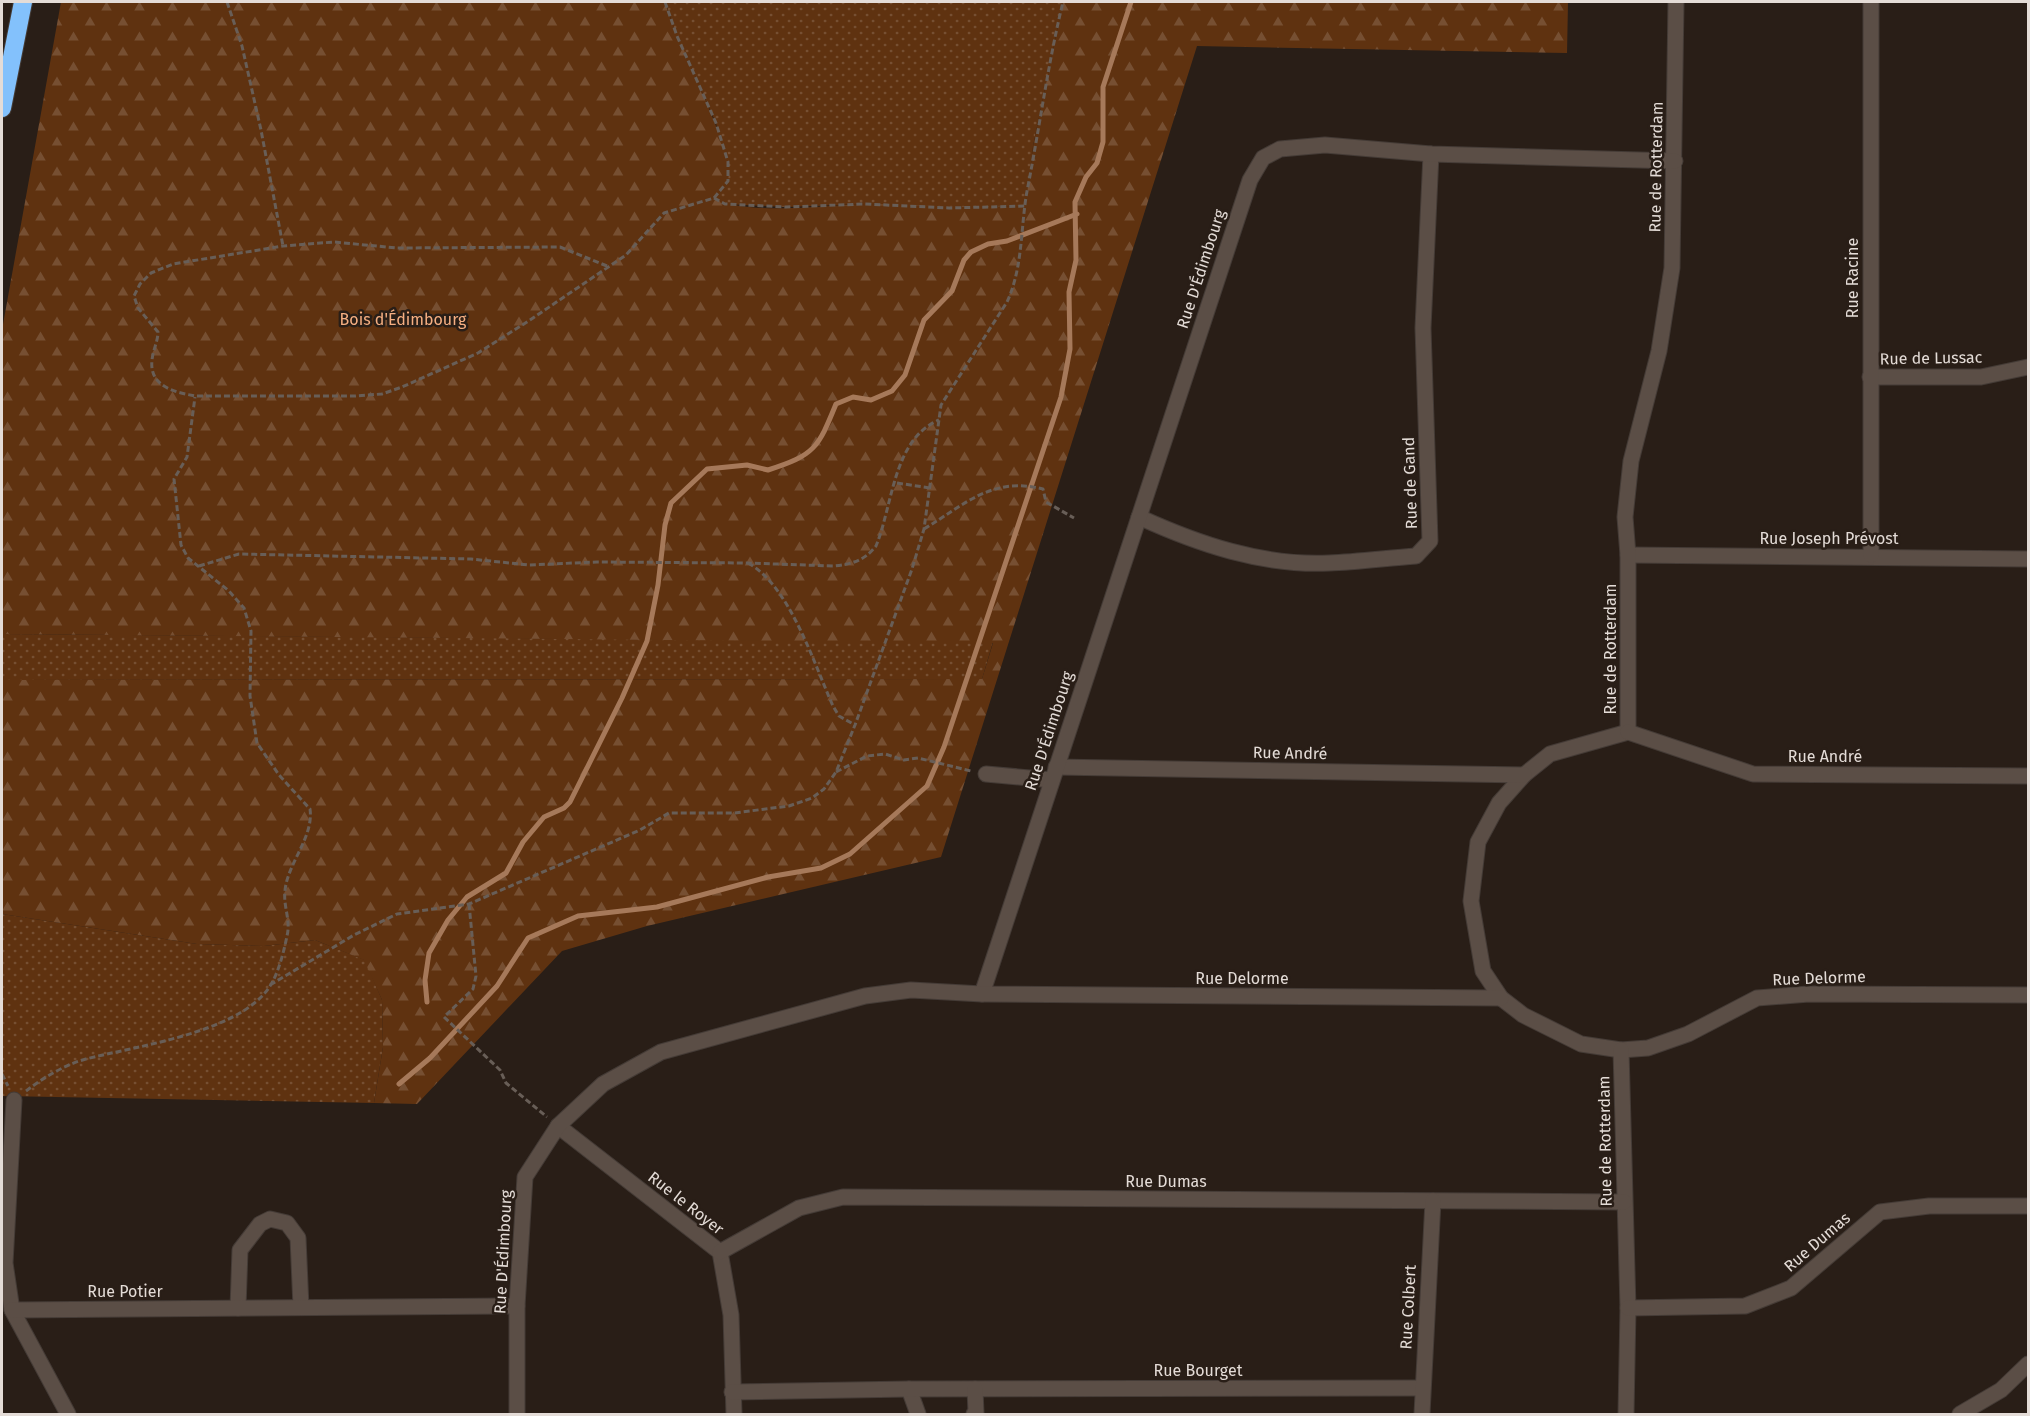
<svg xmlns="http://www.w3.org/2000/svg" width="2030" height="1416" font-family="'Fira Sans',sans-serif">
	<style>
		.grass { fill: url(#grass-dots) }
		.forest { fill: url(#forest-firs) }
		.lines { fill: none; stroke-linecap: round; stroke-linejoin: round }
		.stream { stroke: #a6795a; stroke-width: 5 }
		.street-casing { stroke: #443b36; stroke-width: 17 }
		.highway-casing { stroke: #443b36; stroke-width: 20 }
		.path { stroke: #685e57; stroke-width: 3; stroke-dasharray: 6 3; stroke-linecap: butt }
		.street { stroke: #5b4e46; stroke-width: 15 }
		.highway { stroke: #83c1fc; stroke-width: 18 }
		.labels { text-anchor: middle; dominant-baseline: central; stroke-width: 5; stroke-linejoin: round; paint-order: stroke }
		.street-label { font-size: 16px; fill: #e4dcd7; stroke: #291e17 }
		.park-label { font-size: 16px; fill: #f6af82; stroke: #291e17 }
	</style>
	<defs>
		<pattern id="grass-dots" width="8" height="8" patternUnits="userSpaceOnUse" patternTransform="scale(1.5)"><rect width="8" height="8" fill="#5f3210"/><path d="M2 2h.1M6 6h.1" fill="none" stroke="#764f32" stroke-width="1.8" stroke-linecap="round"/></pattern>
		<pattern id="forest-firs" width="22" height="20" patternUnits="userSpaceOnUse" patternTransform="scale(1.5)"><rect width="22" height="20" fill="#5f3210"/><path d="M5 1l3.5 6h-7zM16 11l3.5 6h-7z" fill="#764f32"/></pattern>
	</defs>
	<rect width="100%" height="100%" fill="#291e17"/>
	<g class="grass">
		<polygon points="665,2 1063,2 1033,146 1026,206 949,208 865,204 786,207 725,204 714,198 728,181 716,123 677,36"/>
		<polygon points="2,634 993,642 982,679 2,680"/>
		<polygon points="2,914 197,944 264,946 315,940 365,960 382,1000 383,1047 374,1103 2,1096"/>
	</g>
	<path class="forest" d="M61,2H665C675,39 736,152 728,180C726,186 718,193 714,198C745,216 827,205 865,204C919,204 972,210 1026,205L1033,146L1063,2H1568L1567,53L1197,46L941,857L647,926L562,951L417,1104L374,1103L383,1047L382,1000L364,960L315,940L264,946L197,944L2,914V680L982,679L993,643L2,634V330Z"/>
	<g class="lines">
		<g class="stream">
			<path d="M427,1002L425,980L429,953L448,920L467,897L506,873L523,842L544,817L564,808L570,802L622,698L647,641L658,585L665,525L671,503L707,469L747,465L768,470C815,455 818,448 836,404L853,397L871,400L892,391L905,375L924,320L952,291L964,260L971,252L988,244L1007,241L1077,214"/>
			<polyline points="399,1084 430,1058 497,986 528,938 578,916 657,907 768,877 821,868 850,854 927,786 944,747 1061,397 1070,349 1069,292 1076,260 1075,202 1086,177 1097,163 1103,142 1103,87 1131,2"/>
		</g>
		<defs>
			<g id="street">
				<polyline points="1870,377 1981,377 2028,367"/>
				<path d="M1139,517C1198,544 1262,566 1329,563C1358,562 1387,558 1416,556L1430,541L1423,328L1431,154"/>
				<polyline points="1628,555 2028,559"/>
				<polyline points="1871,555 1871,2"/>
				<polyline points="1628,732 1550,754 1524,775 1499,803 1478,842 1471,901 1483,971 1501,998 1523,1015 1581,1044 1621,1050 1648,1048 1688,1034 1757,998 1809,994 2028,995"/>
				<polyline points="1628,732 1628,555 1625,517 1631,461 1659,351 1672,268 1676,2"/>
				<polyline points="1628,732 1753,774 2028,776"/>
				<polyline points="1056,767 1524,775"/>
				<polyline points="986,774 1052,780"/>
				<polyline points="982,994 1250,180 1263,158 1280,149 1325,145 1431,154 1675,161"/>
				<polyline points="1621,1050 1628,1308 1626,1414"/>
				<polyline points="14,1100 5,1263 12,1310 68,1414"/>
				<polyline points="558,1126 720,1252 731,1315 734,1414"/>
				<polyline points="720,1252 799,1208 843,1197 1624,1202"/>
				<polyline points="238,1308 240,1250 260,1224 270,1219 287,1223 298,1238 301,1307"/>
				<polyline points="1628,1308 1745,1306 1791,1288 1880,1212 1929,1206 2028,1206"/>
				<polyline points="12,1310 517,1306"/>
				<polyline points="909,1389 918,1414"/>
				<polyline points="732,1392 909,1389 1422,1388"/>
				<polyline points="517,1414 517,1306 525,1177 558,1126 603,1084 661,1052 865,996 911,990 982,994 1501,998"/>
				<polyline points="974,1414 976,1413 975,1389"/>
				<polyline points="1422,1414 1433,1201"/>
				<polyline points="1960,1414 2001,1390 2028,1364"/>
			</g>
			<polyline id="highway" points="2,108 23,2"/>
		</defs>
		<use href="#street" class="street-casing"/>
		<use href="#highway" class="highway-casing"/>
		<g class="path">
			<polyline points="227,2 242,46 261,130 283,246"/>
			<polyline points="714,198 725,204 786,207 865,204 949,208 1026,206"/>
			<path d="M607,266L560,247L397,248L334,242L283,246L173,264L151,273L140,284L134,296L138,308L158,332C158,341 153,350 152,360C149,387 175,392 195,396H355L382,394L402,387L478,353L530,320L626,255L664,213L714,198L728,181V162L716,123L677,36L665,2"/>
			<polyline points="897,483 930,488"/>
			<path d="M924,529C964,505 992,476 1043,489L1046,502L1074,518"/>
			<path d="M748,563C790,586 814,664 833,706L839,716L855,725"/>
			<path d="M199,566L239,554L471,559L529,565L597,562L747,563L834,566C852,564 864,561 876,546C893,505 893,439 939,420"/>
			<polyline points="836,772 867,756 885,754 904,760 918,758 971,771"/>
			<polyline points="469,904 476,976 473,989 444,1017 500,1070 506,1083 547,1117"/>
			<path d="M270,985L354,935L397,914L469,904L640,830L669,813H734L789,806L812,798L824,789L836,772L855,725L912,569L924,529L941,405L1007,302C1024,265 1020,225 1028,186C1040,125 1048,63 1063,2"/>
			<polyline points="2,1074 8,1086"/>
			<path d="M26,1091C43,1078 66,1064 86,1059C137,1046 228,1034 264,994C277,980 283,955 287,936C291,920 283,906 285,891C287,864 314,837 310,809L279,775L257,743L250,696L251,631L244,608L229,591L188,558L181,545L174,479L187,457L195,397"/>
		</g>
		<use href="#street" class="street"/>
		<use href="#highway" class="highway"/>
	</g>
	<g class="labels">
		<g class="street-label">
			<text transform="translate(1656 167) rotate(-89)">Rue de Rotterdam</text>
			<text transform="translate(1201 269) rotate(-72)">Rue D'Édimbourg</text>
			<text transform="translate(1852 278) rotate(-90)">Rue Racine</text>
			<text transform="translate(1931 358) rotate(-1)">Rue de Lussac</text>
			<text transform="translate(1410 483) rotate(-92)">Rue de Gand</text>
			<text x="1829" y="538">Rue Joseph Prévost</text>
			<text transform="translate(1610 649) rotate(-90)">Rue de Rotterdam</text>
			<text transform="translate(1049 731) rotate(-72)">Rue D'Édimbourg</text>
			<text transform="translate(1290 753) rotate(1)">Rue André</text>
			<text x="1825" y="756">Rue André</text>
			<text x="1242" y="978">Rue Delorme</text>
			<text transform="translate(1819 978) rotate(-2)">Rue Delorme</text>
			<text transform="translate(1605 1141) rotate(-91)">Rue de Rotterdam</text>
			<text x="1166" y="1181">Rue Dumas</text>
			<text transform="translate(686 1203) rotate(38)">Rue le Royer</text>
			<text transform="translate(1817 1242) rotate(-41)">Rue Dumas</text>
			<text transform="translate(503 1252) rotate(-87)">Rue D'Édimbourg</text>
			<text x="125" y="1291">Rue Potier</text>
			<text transform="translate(1408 1307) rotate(-87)">Rue Colbert</text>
			<text x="1198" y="1370">Rue Bourget</text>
		</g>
		<g class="park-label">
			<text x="403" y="319">Bois d'Édimbourg</text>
		</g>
	</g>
	<rect width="2030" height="1416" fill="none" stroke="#e4dcd7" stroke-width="6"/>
</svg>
